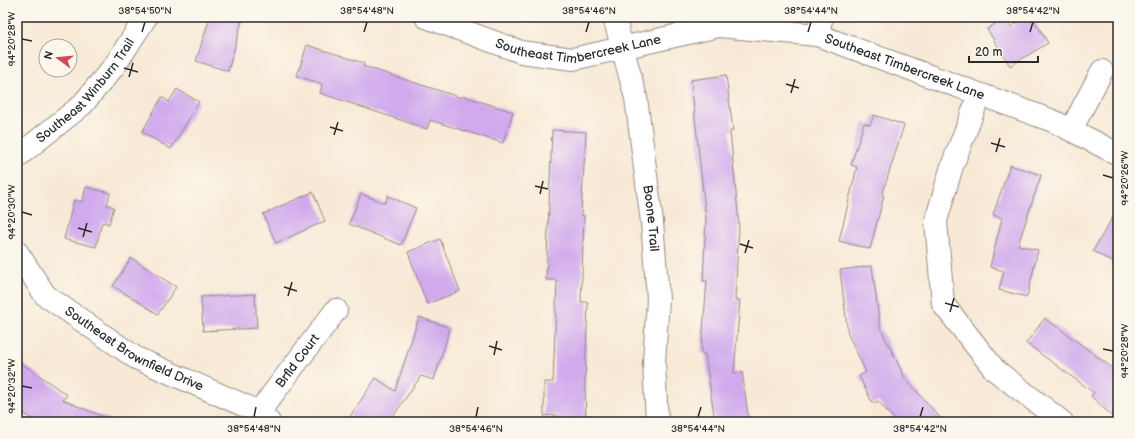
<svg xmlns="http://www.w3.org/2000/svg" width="1135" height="439" font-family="'Balsamiq Sans',sans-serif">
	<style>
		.building { fill: #d1aaed }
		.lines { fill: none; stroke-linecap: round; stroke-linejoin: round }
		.minor-casing { stroke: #928a80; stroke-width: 24 }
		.minor { stroke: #fff; stroke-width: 22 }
		.ticks { fill: none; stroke: #2b2b2b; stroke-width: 1.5 }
		.labels { text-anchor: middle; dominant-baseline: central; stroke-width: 3; stroke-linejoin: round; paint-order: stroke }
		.street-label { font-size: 13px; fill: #2b2b2b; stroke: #fbf7ec }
		.neatline { fill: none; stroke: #2b2b2b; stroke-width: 1.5 }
		.ticks-label { font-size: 10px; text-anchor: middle; fill: #2b2b2b }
	</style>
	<rect width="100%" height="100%" fill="#fbf7ec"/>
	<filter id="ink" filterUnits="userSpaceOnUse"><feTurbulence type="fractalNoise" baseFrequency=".025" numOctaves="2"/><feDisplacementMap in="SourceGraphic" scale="8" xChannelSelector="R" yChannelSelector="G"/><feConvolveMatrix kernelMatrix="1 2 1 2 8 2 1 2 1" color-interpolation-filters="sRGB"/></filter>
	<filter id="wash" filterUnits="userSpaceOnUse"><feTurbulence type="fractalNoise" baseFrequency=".012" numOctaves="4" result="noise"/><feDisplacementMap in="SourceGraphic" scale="16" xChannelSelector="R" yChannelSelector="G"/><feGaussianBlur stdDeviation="0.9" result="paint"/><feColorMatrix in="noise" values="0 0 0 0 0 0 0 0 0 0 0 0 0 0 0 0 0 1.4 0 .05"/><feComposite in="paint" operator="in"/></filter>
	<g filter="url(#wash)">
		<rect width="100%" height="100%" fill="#f8e9d6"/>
		<g id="blocks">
			<g class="building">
				<polygon points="210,17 243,17 228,71 196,61"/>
				<polygon points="1027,17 1032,17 1048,43 1010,66 987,29 1005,18 1011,27"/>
				<polygon points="307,45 364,63 363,66 462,98 463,96 513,112 503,143 430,120 427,129 320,93 322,84 297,76"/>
				<polygon points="726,75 733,131 730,131 739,224 735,300 740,300 734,373 742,372 749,422 715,422 705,354 701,353 707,281 703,281 706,219 691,80"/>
				<polygon points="177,89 199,102 171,149 142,132 162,97 169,102"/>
				<polygon points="874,115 904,125 882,195 884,196 870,249 839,241 857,167 851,165 864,123 870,125"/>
				<polygon points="552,130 586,132 581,215 584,216 581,302 588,302 585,382 586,422 557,422 557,415 544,416 544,382 553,382 557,280 546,280"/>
				<polygon points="1010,165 1041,175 1018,245 1038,250 1027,297 999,290 1004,271 990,267 1002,218 993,215"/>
				<polygon points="86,187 110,193 107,205 114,207 109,224 102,222 96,247 64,239 74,200 82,202"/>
				<polygon points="313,192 325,221 276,243 263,214"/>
				<polygon points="361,194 385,203 388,196 416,208 401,245 349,224"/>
				<polygon points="1118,208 1118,265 1093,251"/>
				<polygon points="440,239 460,291 427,304 408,252"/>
				<polygon points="131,258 176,287 158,314 113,286"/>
				<polygon points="872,266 880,327 905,378 944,422 897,422 878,401 873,404 859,376 866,372 848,334 840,270"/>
				<polygon points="255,294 257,328 203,331 201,297"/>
				<polygon points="419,317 450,328 434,380 421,376 389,422 346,422 376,378 395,391"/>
				<polygon points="1045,318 1118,372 1118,422 1091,396 1094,393 1026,343"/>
				<polygon points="17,360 67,395 63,400 116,422 36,422 19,410 24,403 17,398"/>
			</g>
		</g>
	</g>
	<g filter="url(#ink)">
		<use href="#blocks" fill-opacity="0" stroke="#928a80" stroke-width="1"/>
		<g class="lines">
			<defs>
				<g id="minor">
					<path id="s1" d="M426,17L521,52L573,59L719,26L817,35L1053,121L1118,154"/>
					<path id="s2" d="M614,17L636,98L652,222L658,299L654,362L657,422"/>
					<polyline points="817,35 822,17"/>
					<polyline points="979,96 952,166 936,221 943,304 995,370 1062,422"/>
					<polyline points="1071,130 1102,71"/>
					<path id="s3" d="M17,157L82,105L115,65L146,17"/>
					<path id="s4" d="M17,252L45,295L136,358L259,412L269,422"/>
					<path id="s5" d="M259,412L336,310"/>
				</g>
			</defs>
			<use href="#minor" class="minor-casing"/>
			<use href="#minor" class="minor"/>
		</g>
	</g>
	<path class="ticks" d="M142,32L145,22M364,32L367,22M586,32L589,22M808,32L811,22M1030,32L1033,22M22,39L32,41M124,68L138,72M129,77L133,63M786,84L799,88M791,93L795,79M330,127L343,131M334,135L338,122M991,143L1005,147M996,152L1000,138M1103,175L1113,178M535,186L548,189M540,194L543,181M22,212L32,215M78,228L92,232M83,237L87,223M740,244L753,248M745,253L749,240M284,287L297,291M288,296L292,282M945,303L959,307M950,312L954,298M489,346L502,350M1103,349L1113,351M494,355L497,341M22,386L32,388M254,417L256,407M476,417L478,407M698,417L701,407M920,417L923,407"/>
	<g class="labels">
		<g class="street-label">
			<text stroke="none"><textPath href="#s1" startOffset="159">Southeast Timbercreek Lane</textPath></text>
			<text stroke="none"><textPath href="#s1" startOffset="495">Southeast Timbercreek Lane</textPath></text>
			<text stroke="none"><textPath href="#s3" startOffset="96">Southeast Winburn Trail</textPath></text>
			<text stroke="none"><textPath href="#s2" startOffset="205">Boone Trail</textPath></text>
			<text stroke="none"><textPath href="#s4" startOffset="156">Southeast Brownfield Drive</textPath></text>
			<text stroke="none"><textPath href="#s5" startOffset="64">Brfld Court</textPath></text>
		</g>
	</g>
	<rect width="1135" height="439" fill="none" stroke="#fbf7ec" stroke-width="44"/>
	<g transform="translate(58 58) rotate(286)"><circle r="19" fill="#fbf7ec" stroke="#a8a59f"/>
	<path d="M0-3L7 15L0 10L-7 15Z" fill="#d1495b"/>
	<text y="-6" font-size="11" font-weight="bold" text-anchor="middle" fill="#2b2b2b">N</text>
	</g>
	<path d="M969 56v6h69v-6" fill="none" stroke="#2b2b2b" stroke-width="2"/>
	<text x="975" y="56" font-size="12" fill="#2b2b2b" stroke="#fbf7ec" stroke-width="3" paint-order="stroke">20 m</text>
	<rect x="22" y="22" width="1091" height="395" class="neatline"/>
	<g class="ticks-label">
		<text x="145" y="14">38°54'50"N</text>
		<text x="367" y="14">38°54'48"N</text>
		<text x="589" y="14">38°54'46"N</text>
		<text x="811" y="14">38°54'44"N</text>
		<text x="1033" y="14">38°54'42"N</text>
		<text transform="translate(11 39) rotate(-90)" y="4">94°20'28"W</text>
		<text transform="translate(1124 178) rotate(-90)" y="4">94°20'26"W</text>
		<text transform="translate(11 212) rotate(-90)" y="4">94°20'30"W</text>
		<text transform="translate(1124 351) rotate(-90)" y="4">94°20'28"W</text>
		<text transform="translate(11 386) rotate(-90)" y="4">94°20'32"W</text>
		<text x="254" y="432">38°54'48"N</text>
		<text x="476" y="432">38°54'46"N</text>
		<text x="698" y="432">38°54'44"N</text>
		<text x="920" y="432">38°54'42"N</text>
	</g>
</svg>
